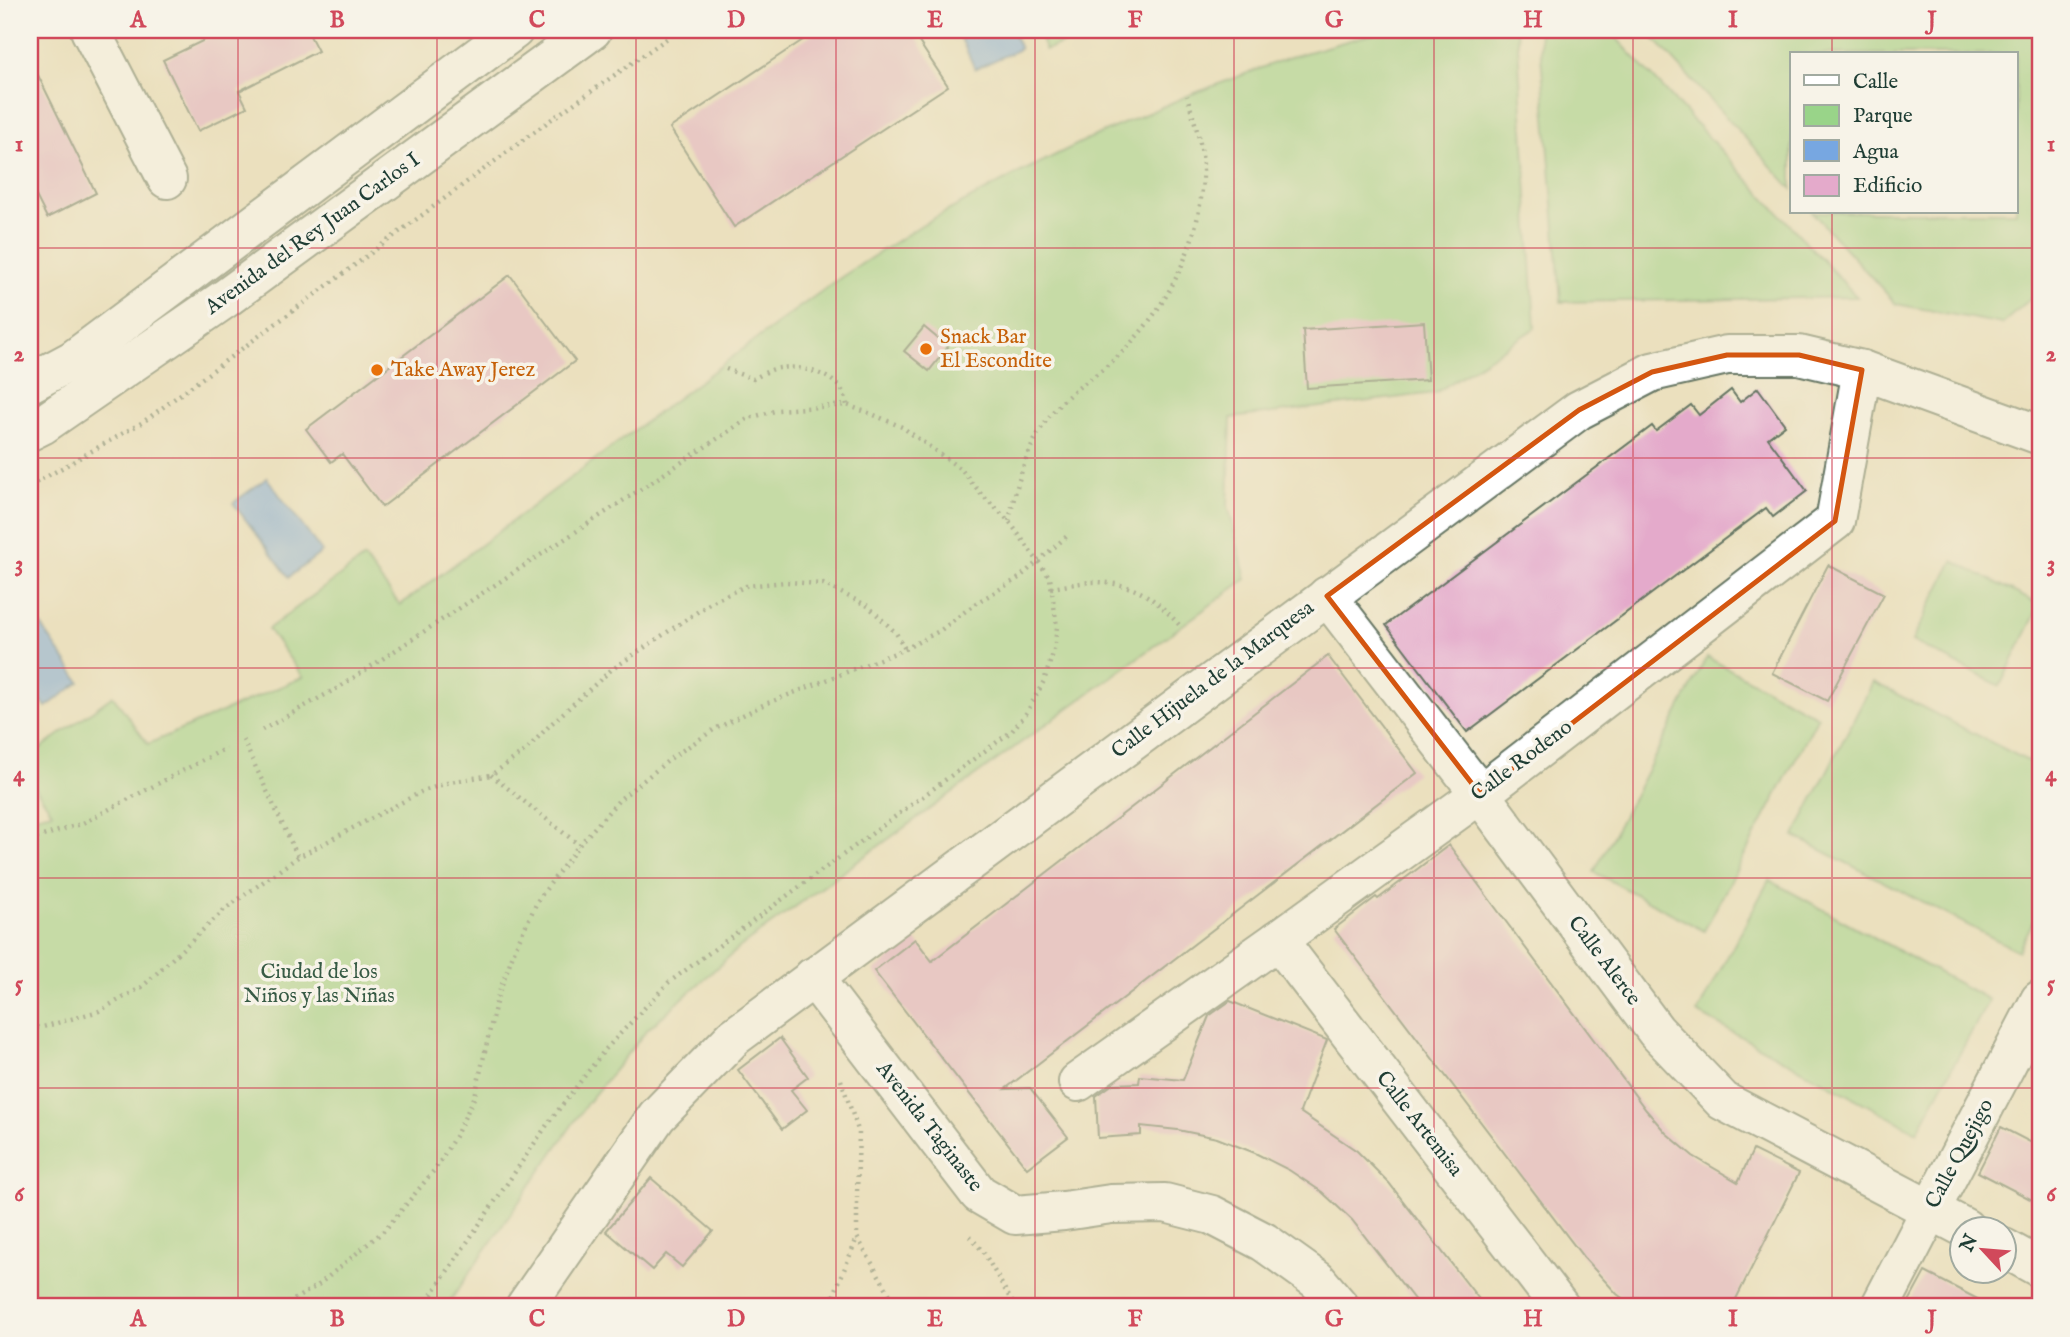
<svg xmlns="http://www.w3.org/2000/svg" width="2070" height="1337" font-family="'IM FELL English',serif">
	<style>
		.green { fill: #99d489; stroke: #5c885e; stroke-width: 2 }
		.water { fill: #77a7e1; stroke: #4b728a; stroke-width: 2 }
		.building { fill: #e4aacb }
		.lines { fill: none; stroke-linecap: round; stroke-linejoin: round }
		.minor-casing { stroke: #667664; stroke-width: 42 }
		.major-casing { stroke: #667664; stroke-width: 42 }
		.path { stroke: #667664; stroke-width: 4.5; stroke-dasharray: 2 5; stroke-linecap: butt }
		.minor { stroke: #fff; stroke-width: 38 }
		.major { stroke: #fff; stroke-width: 38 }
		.marked { fill: none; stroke: #d45610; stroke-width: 5; stroke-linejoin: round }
		.grid { fill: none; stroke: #d1495b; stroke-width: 2; stroke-opacity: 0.55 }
		.food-dot { fill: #e8710a; stroke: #f7f3e8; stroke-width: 2.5 }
		.labels { text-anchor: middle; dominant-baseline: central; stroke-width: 7; stroke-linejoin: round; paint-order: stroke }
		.street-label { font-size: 21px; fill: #1f3d34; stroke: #f7f3e8 }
		.food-label { font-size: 21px; fill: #c56008; stroke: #f7f3e8; text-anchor: start }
		.park-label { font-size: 21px; fill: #375b45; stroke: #f7f3e8 }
		.neatline { fill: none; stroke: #d1495b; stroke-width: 2.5 }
		.grid-label { font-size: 23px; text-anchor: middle; font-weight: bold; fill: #d1495b }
	</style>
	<rect width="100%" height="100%" fill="#f7f3e8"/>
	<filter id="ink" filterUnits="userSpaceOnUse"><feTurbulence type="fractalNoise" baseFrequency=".0143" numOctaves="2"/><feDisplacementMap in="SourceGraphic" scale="14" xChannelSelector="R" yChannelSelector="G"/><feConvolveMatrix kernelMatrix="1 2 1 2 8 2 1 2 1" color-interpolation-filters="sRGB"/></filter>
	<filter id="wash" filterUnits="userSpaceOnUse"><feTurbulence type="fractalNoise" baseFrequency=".00686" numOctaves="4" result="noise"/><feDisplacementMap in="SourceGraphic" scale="28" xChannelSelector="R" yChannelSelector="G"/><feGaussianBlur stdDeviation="1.57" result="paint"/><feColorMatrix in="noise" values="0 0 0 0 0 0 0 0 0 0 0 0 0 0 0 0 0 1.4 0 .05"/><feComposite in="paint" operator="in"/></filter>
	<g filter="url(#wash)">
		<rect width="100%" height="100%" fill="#ebe0be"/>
		<g class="green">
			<polygon points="1038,30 1101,30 1045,50"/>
			<polygon points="1386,30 1517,30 1535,328 1435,393 1231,418 1228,506 1246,579 740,947 647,1030 588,1102 446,1307 30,1307 30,817 52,812 30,780 30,756 113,696 148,744 303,677 268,629 364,558 400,605 794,311 843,276 923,224 1011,177 1088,139 1187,96 1290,57"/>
			<polygon points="1539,30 1609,30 1857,297 1561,302"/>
			<polygon points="1646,30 2040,30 2040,290 2002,324 1896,304 1812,212 2016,212 2016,54 1792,54 1792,189"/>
			<polygon points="1953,561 2040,605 2000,686 1912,641"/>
			<polygon points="1707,657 1818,717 1704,931 1594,872"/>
			<polygon points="1873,682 2040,767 2040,908 2018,951 1794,836"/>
			<polygon points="1769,880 1989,1000 1917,1132 1697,1013"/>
		</g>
		<g class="water">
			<polygon points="957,30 1012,30 1020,49 975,69"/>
			<polygon points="267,478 322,552 289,577 233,503"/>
			<polygon points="30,609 80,682 46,707 30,683"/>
		</g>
		<g id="blocks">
			<g class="building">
				<polygon points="225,30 307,30 318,51 239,91 247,107 198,131 163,60"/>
				<polygon points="818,30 911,30 948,86 734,227 670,128"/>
				<polygon points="30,59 96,193 47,218 30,184"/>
				<polygon points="510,275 575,361 382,507 342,454 331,462 306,429"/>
				<polygon points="1424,322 1428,380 1307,388 1303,330"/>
				<polygon points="924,327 948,347 929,371 904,351"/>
				<polygon points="1758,388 1785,425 1768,438 1807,491 1773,517 1766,508 1467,732 1386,625 1652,426 1656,431 1691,405 1699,415 1731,390 1740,402"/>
				<polygon points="1828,565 1884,594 1827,701 1772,673"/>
				<polygon points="1328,656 1417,773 1005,1089 1030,1088 1068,1137 1027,1168 874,971 915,939 932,961"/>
				<polygon points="1449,845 1646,1110 1666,1133 1693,1156 1738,1182 1753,1150 1799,1173 1732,1307 1634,1307 1617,1294 1584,1258 1334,929 1376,897 1378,899"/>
				<polygon points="1230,1001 1327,1040 1300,1112 1357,1151 1389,1183 1485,1307 1420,1307 1352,1220 1322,1192 1289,1170 1255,1153 1217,1138 1178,1130 1141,1126 1141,1135 1098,1138 1096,1096 1113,1084 1139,1083 1140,1076 1183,1080 1209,1016"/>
				<polygon points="780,1038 808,1077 791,1090 807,1110 782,1129 738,1070"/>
				<polygon points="2001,1127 2040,1147 2040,1204 1978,1172"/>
				<polygon points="651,1178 713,1231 682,1267 666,1254 652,1270 606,1231"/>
				<polygon points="1925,1272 1993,1307 1906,1307"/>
			</g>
		</g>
	</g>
	<g filter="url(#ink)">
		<use href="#blocks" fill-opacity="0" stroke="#667664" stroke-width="2"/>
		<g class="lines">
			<defs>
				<g id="minor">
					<polyline points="90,30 167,179"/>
					<polyline points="1327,596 1480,794 1656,1031 1723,1101 1965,1228"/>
					<polyline points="1278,940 1560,1307"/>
					<polyline points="813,977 979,1194 1015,1215 1064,1211 1111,1204 1165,1203 1212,1215 1264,1242 1317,1280 1340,1307"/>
					<polyline points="1078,1082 1278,940 1480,794 1835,521 1862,370"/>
					<polyline points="2004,1248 2040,1268"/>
					<polyline points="525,1307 657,1116 734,1037 1579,410 1652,372 1727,355 1799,355 1862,370 2040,435"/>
					<polyline points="1880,1307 2040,1000"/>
				</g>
				<g id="major">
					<polyline points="30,383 73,360 514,30"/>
					<polyline points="30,431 42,425 226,298 592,30"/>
				</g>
			</defs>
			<use href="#minor" class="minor-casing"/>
			<use href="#major" class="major-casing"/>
			<g class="path">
				<path d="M726,369L753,379C761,375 770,369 779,368C800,365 835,374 844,394C846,398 846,402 847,405"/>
				<polyline points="30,486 143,422 549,121 679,30"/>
				<path d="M1009,521C1017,481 1030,435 1059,405C1076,387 1099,374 1117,357C1167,310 1201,243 1203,174C1204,148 1194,120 1187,96"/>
				<path d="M1051,588C1065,586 1081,582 1095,582C1135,583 1156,598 1181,627"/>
				<polyline points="262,730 341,686 749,418 778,410 847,405 874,415 902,427 962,470 979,492 1009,521 1050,578 1057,627 1054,650 1044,681 1027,712 1012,731 668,983 604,1051 549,1122 423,1307"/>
				<polyline points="243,740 298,857"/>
				<polyline points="491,775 579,845"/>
				<polyline points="30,840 81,824 226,748"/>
				<polyline points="30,1028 43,1027 99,1011 142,987 225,909 298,857 423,791 450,782 491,775 525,751 552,723 611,670 715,600 746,586 786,582 823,584 868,606 896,633 905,649"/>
				<polyline points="841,1080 859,1133 857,1193 857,1237 897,1307"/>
				<polyline points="970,1236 984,1253 1015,1307"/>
				<polyline points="282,1307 318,1285 386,1229 436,1168 457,1133 475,1096 497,998 516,946 538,900 579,845 620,799 674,756 715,729 763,705 905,649 941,630 976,603 1019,578 1067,536"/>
				<polyline points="826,1307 831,1302 857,1238"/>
			</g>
			<use href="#minor" class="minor"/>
			<use href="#major" class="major"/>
		</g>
	</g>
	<path d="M0 0H2070V1337H0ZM1727,355H1799L1862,370L1835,521L1480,794L1327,596L1579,410L1652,372Z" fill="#ebe0be" fill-opacity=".55" fill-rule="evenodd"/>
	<path class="marked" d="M1727,355H1799L1862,370L1835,521L1480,794L1327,596L1579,410L1652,372Z"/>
	<path class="grid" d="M238,30V1307M437,30V1307M636,30V1307M836,30V1307M1035,30V1307M1234,30V1307M1434,30V1307M1633,30V1307M1832,30V54M1832,212V1307M30,248H2040M30,458H2040M30,668H2040M30,878H2040M30,1088H2040"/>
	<g class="food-dot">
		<circle cx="926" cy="349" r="7"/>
		<circle cx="377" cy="370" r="7"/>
	</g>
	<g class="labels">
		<g class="street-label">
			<text transform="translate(313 234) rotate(-36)">Avenida del Rey Juan Carlos I</text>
			<text transform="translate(1213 680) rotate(-37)">Calle Hijuela de la Marquesa</text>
			<text transform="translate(1522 761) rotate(-37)">Calle Rodeno</text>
			<text transform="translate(1604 961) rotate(53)">Calle Alerce</text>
			<text transform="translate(1419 1124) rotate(52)">Calle Artemisa</text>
			<text transform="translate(929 1127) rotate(52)">Avenida Taginaste</text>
			<text transform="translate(1960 1154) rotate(-62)">Calle Quejigo</text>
		</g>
		<g class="food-label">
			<text x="940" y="337">Snack Bar<tspan x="940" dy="24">El Escondite</tspan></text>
			<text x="391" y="370">Take Away Jerez</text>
		</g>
		<g class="park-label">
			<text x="319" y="972">Ciudad de los<tspan x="319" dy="24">Niños y las Niñas</tspan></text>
		</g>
	</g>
	<rect width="2070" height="1337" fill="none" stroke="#f7f3e8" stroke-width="77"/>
	<rect x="1790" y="52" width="228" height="161" fill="#f7f3e8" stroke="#a1aaa0" stroke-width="2"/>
	<rect x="1804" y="75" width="35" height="10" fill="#ffffff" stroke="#a1aaa0" stroke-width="2"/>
	<text x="1853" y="88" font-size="21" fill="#1f3d34">Calle</text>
	<rect x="1804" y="105" width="35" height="21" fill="#99d489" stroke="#a1aaa0" stroke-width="2"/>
	<text x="1853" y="122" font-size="21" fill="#1f3d34">Parque</text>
	<rect x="1804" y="140" width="35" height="21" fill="#77a7e1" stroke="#a1aaa0" stroke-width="2"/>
	<text x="1853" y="158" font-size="21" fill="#1f3d34">Agua</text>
	<rect x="1804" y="175" width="35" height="21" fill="#e4aacb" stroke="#a1aaa0" stroke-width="2"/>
	<text x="1853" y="192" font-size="21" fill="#1f3d34">Edificio</text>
	<g transform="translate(1983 1250) rotate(296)"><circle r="33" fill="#f7f3e8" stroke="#a1aaa0" stroke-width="2"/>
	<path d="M0-5L12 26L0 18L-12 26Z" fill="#d1495b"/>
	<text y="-10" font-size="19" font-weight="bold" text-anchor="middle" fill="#1f3d34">N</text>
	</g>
	<rect x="38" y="38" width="1994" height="1260" class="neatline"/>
	<g class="grid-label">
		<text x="138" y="27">A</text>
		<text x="337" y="27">B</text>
		<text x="537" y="27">C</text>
		<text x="736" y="27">D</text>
		<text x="935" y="27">E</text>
		<text x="1135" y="27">F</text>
		<text x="1334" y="27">G</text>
		<text x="1533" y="27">H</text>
		<text x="1733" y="27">I</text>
		<text x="1932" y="27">J</text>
		<text x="19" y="151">1</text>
		<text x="2051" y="151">1</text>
		<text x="19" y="361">2</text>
		<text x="2051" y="361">2</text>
		<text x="19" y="571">3</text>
		<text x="2051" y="571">3</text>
		<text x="19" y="781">4</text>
		<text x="2051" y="781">4</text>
		<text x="19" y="991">5</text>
		<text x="2051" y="991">5</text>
		<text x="19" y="1201">6</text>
		<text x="2051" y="1201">6</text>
		<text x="138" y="1326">A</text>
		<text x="337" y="1326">B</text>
		<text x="537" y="1326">C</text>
		<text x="736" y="1326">D</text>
		<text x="935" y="1326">E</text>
		<text x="1135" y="1326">F</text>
		<text x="1334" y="1326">G</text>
		<text x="1533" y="1326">H</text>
		<text x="1733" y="1326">I</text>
		<text x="1932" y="1326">J</text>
	</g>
</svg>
